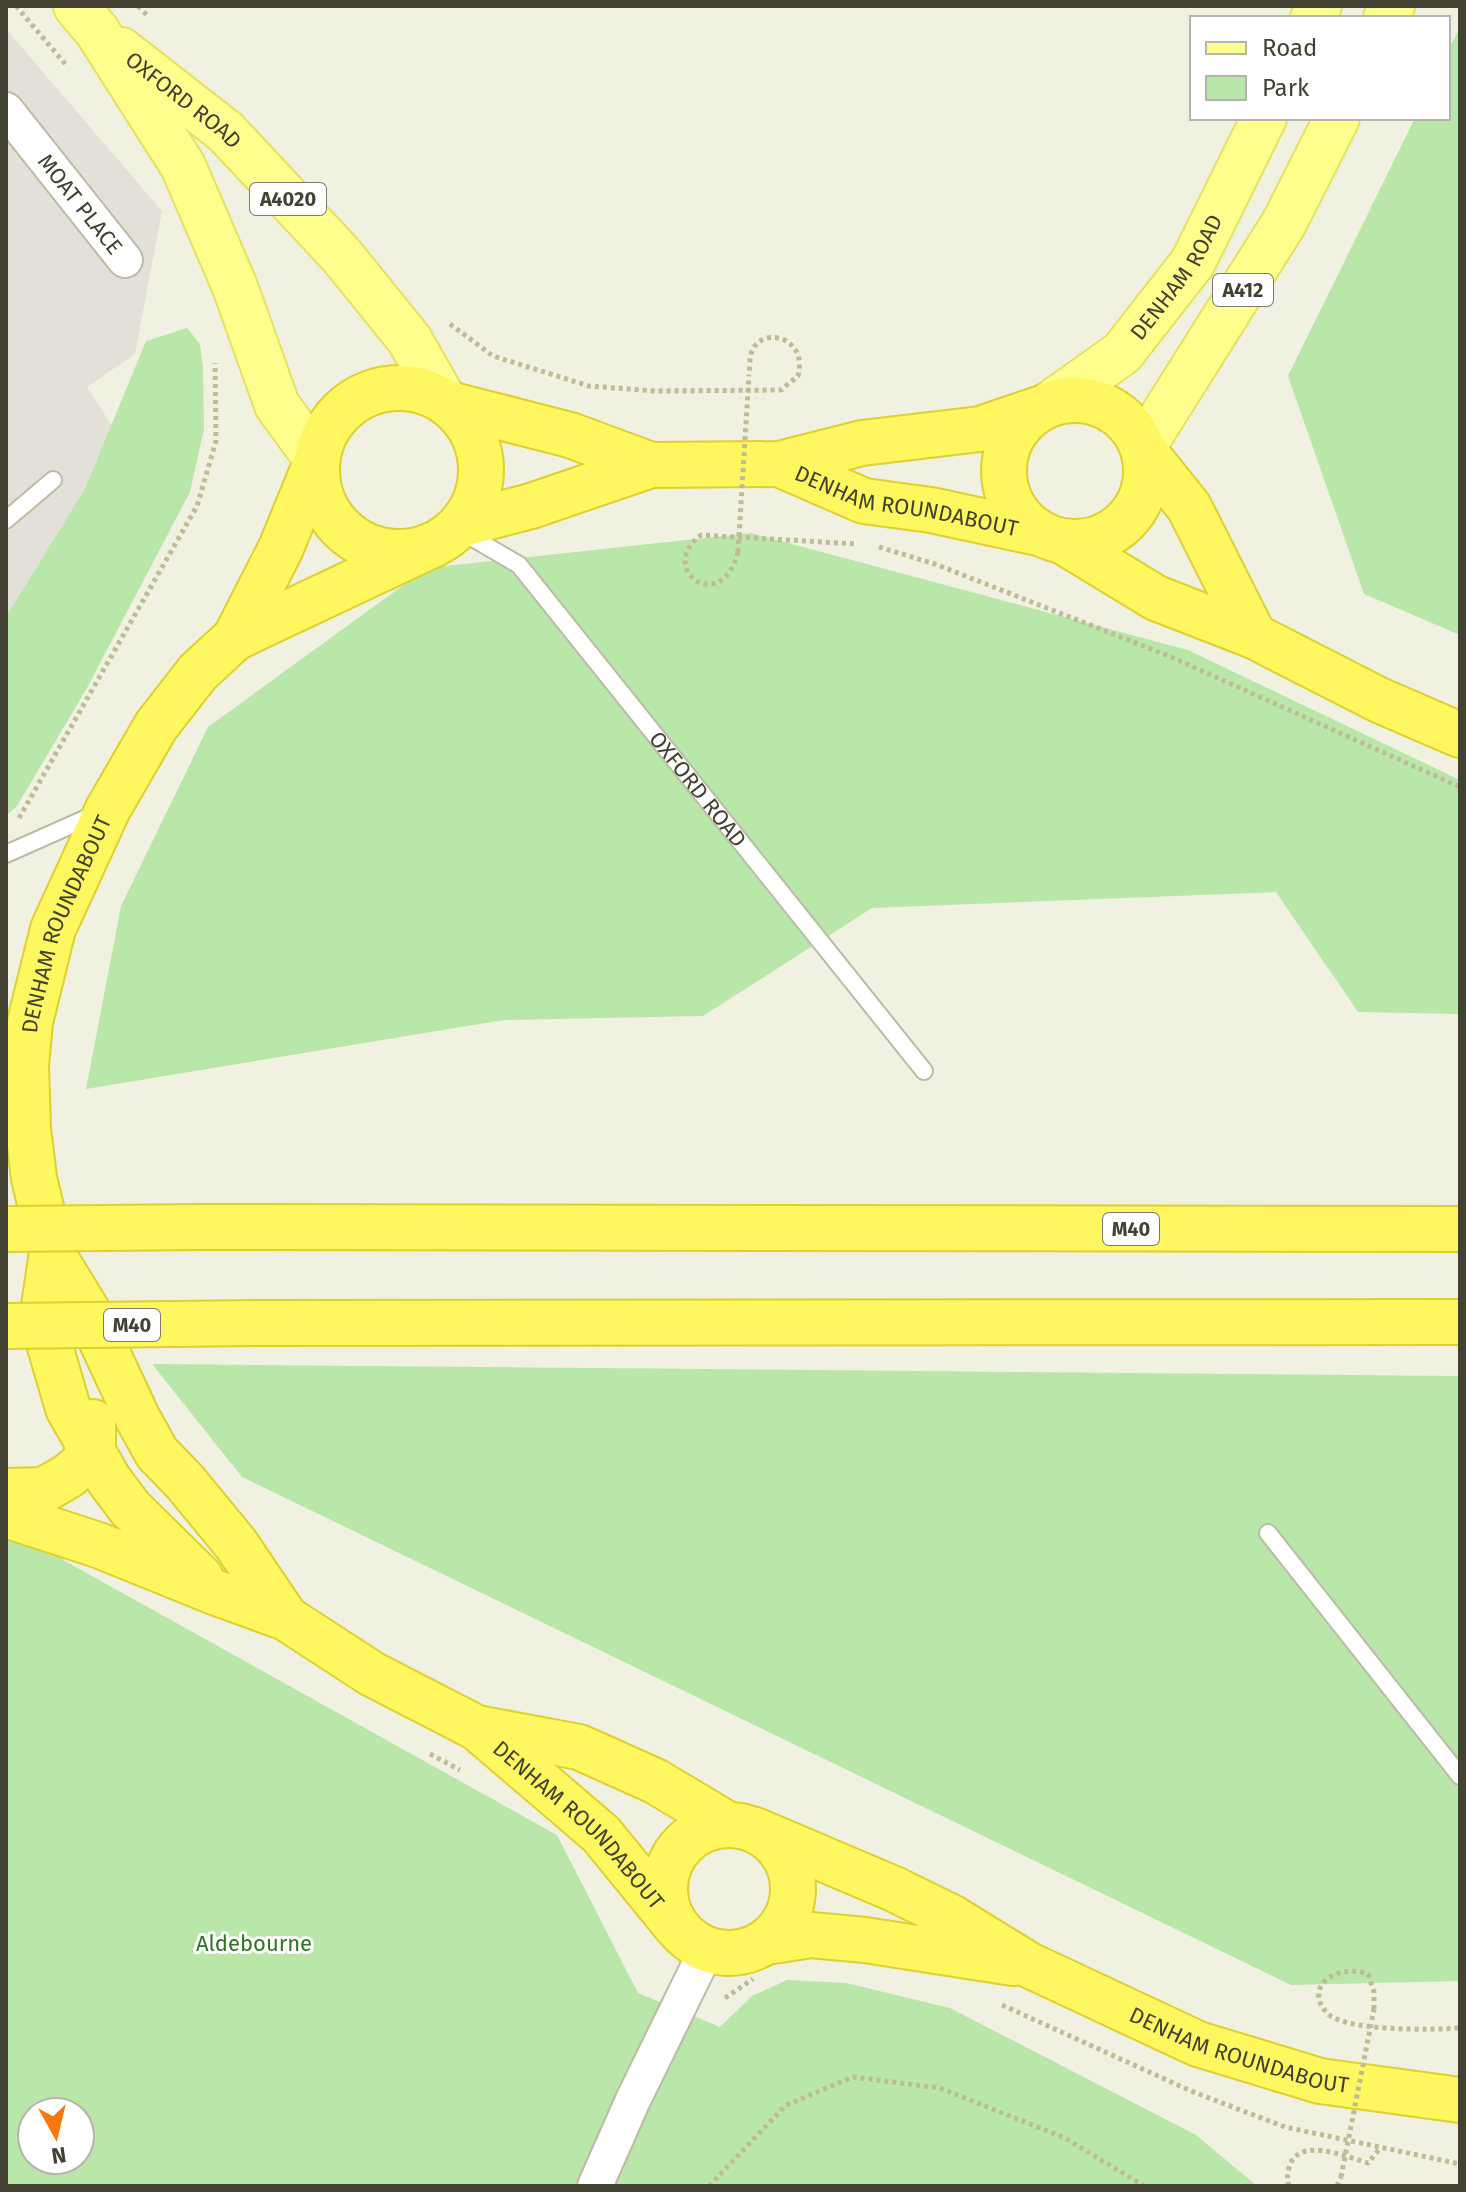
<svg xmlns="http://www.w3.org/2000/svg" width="1466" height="2192" font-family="'Fira Sans',sans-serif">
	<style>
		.industrial { fill: #e3e1d7 }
		.green { fill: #b9e7a9; fill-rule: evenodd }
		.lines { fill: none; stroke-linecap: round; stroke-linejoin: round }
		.lane-casing { stroke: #bcbba5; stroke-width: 20 }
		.street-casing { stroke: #bcbba5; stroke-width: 38 }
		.primary-casing { stroke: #e4e25d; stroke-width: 48 }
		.highway-casing { stroke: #ded02f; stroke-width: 48 }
		.path { stroke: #bebc96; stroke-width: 5; stroke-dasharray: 4 4; stroke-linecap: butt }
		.lane { stroke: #fff; stroke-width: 16 }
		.street { stroke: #fff; stroke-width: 34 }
		.primary { stroke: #ffff8d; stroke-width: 44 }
		.highway { stroke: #fff75f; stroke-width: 44 }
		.highway-bridge-casing { stroke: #ded02f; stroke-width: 48; stroke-linecap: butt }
		.path-bridge { stroke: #bebc96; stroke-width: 5; stroke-dasharray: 4 4; stroke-linecap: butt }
		.highway-bridge { stroke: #fff75f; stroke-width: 44 }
		.labels { text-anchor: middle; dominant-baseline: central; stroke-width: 6; stroke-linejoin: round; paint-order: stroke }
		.shield { fill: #fff; stroke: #7b7a70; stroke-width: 2 }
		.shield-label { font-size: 20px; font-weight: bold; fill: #434132 }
		.street-label { font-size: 22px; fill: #434132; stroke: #fff }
		.park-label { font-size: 22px; fill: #2d7426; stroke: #fff }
	</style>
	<rect width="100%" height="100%" fill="#f1f1e2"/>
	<polygon class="industrial" points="6,29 162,211 135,354 87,387 130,454 6,741"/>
	<g class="green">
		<polygon points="1460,27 1460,635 1364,594 1288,376 1415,118 1448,118 1448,51"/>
		<polygon points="187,328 200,344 203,367 204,429 190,492 87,688 17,806 6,816 6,617 85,489 146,341"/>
		<polygon points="751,533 1188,650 1460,780 1460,1014 1358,1012 1276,892 872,908 703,1016 504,1020 86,1089 121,906 208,727 427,568"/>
		<polygon points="152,1364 1460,1376 1460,1981 1291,1985 242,1477"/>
		<path d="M6,1534L49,1547L65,1561L557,1835L638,1993L720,2027L752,1996L787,1980L846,1983L950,2008L1196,2135L1257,2186H6ZM32,2112H80V2160H32Z"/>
	</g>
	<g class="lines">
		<defs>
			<g id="lane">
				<polyline points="6,520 53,480"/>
				<path id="s1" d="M461,531L519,565L924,1071"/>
				<polyline points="6,854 96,814"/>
				<polyline points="1268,1533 1460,1776"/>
			</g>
			<g id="street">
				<path id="s2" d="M6,110L125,260"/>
				<polyline points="595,2186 633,2100 707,1949"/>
			</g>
			<g id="primary">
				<polyline points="76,6 97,31 183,166 235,287 277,405 317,460"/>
				<polyline points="1313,18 1319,6"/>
				<polyline points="1386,18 1392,6"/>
				<path id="s3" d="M121,50L226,132L341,255L409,339L444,400"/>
				<path id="s4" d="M1050,404L1122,353L1193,262L1264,118"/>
				<polyline points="1143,447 1284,223 1337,118"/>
			</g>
			<g id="highway">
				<circle cx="399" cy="470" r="82"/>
				<circle cx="1075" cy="471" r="71"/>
				<polyline points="449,404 570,435 651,465"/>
				<polyline points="1144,451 1189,507 1254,636"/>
				<path id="s5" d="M779,464L864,501L931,510L1038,533"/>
				<polyline points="462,524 531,506 651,465 779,464 862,443 980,429 1039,409"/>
				<polyline points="1064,542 1156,598 1254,636 1379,700 1460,735"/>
				<polyline points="235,638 281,548 317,460"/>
				<polyline points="201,1227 1460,1229"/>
				<polyline points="52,1253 42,1319 68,1408 109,1480 130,1508 201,1578"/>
				<polyline points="258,1323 1460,1322"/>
				<polyline points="6,1491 44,1490 68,1476 81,1465 93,1448 93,1422"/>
				<path id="s6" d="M6,1515L98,1545L217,1593L286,1618L372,1674L477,1728L601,1834L676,1926"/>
				<path id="s7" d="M286,1618L236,1544L185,1482L157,1453L138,1419L88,1312L52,1253L34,1178L28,1129L26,1065L30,1022L53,929L108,809L156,726L198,672L235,638L432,545"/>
				<polyline points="477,1728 579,1747 655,1781 727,1824"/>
				<circle cx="729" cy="1889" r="64"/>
				<path id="s8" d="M755,1830L894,1889L951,1917L1029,1965L1198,2044L1320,2081L1460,2100"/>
				<polyline points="766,1942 811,1935 865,1940 1013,1963"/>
			</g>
		</defs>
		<use href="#lane" class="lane-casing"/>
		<use href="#street" class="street-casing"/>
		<use href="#primary" class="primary-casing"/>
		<use href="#highway" class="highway-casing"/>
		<g class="path">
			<polyline points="16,6 67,66"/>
			<polyline points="138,6 147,15"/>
			<path d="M450,324L493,356L589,386L655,391L781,390L798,376C808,337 764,327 753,349C749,356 750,367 749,375"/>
			<polyline points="879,547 935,564 1169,656 1460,787"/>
			<path d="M738,552C722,617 655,569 701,535L857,544"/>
			<polyline points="19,818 197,506 216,441 215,363"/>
			<polyline points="430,1754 460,1770"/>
			<polyline points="725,1998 753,1979"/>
			<polyline points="1002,2005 1191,2091 1285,2127 1460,2164"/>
			<path d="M1374,2009V1992L1368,1974C1339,1963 1303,1985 1326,2012C1342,2032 1434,2030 1460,2028"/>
			<polyline points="709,2186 786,2105 853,2077 940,2088 1065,2138 1144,2186"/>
			<path d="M1289,2186C1287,2180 1287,2175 1289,2168C1297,2135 1347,2157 1368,2163L1381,2147"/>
			<polyline points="1337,2186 1341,2177"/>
		</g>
		<use href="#lane" class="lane"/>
		<use href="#street" class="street"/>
		<use href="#primary" class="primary"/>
		<use href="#highway" class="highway"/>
		<defs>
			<g id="highway-bridge">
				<polyline points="6,1229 201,1227"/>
				<polyline points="6,1326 258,1323"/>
			</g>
		</defs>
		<use href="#highway-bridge" class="highway-bridge-casing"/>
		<g class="path-bridge">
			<polyline points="738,552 749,375"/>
			<polyline points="1341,2177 1374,2009"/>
		</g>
		<use href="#highway-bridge" class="highway-bridge"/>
	</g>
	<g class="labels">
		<g class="shield">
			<rect x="250" y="183" width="76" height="32" rx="6"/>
			<rect x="1213" y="274" width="60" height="32" rx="6"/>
			<rect x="1103" y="1213" width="56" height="32" rx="6"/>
			<rect x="104" y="1309" width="56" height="32" rx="6"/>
		</g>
		<g class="shield-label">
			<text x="288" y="199">A4020</text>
			<text x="1243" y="290">A412</text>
			<text x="1131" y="1229">M40</text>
			<text x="132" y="1325">M40</text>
		</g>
		<g class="street-label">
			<text stroke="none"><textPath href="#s3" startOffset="80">OXFORD ROAD</textPath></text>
			<text stroke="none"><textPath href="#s2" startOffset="120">MOAT PLACE</textPath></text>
			<text stroke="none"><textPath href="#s4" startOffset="182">DENHAM ROAD</textPath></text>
			<text stroke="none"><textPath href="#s5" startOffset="134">DENHAM ROUNDABOUT</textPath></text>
			<text stroke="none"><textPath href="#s1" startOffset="354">OXFORD ROAD</textPath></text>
			<text stroke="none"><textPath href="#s7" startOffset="774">DENHAM ROUNDABOUT</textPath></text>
			<text stroke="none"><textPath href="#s6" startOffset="660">DENHAM ROUNDABOUT</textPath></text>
			<text stroke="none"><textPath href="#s8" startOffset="534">DENHAM ROUNDABOUT</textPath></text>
		</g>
		<g class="park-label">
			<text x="254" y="1943">Aldebourne</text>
		</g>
	</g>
	<rect width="1466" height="2192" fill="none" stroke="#434132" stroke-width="16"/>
	<rect x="1190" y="16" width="260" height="104" fill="#ffffff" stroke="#b4b3ad" stroke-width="2"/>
	<rect x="1206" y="42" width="40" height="12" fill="#ffff8d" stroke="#b4b3ad" stroke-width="2"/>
	<text x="1262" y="56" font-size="24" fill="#434132">Road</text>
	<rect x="1206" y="76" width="40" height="24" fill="#b9e7a9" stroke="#b4b3ad" stroke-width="2"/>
	<text x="1262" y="96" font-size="24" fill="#434132">Park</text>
	<g transform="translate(56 2136) rotate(172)"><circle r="38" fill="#ffffff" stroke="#b4b3ad" stroke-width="2"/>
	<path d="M0-6L14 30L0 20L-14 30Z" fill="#fc760e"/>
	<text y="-12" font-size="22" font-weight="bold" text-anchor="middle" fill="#434132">N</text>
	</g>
</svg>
